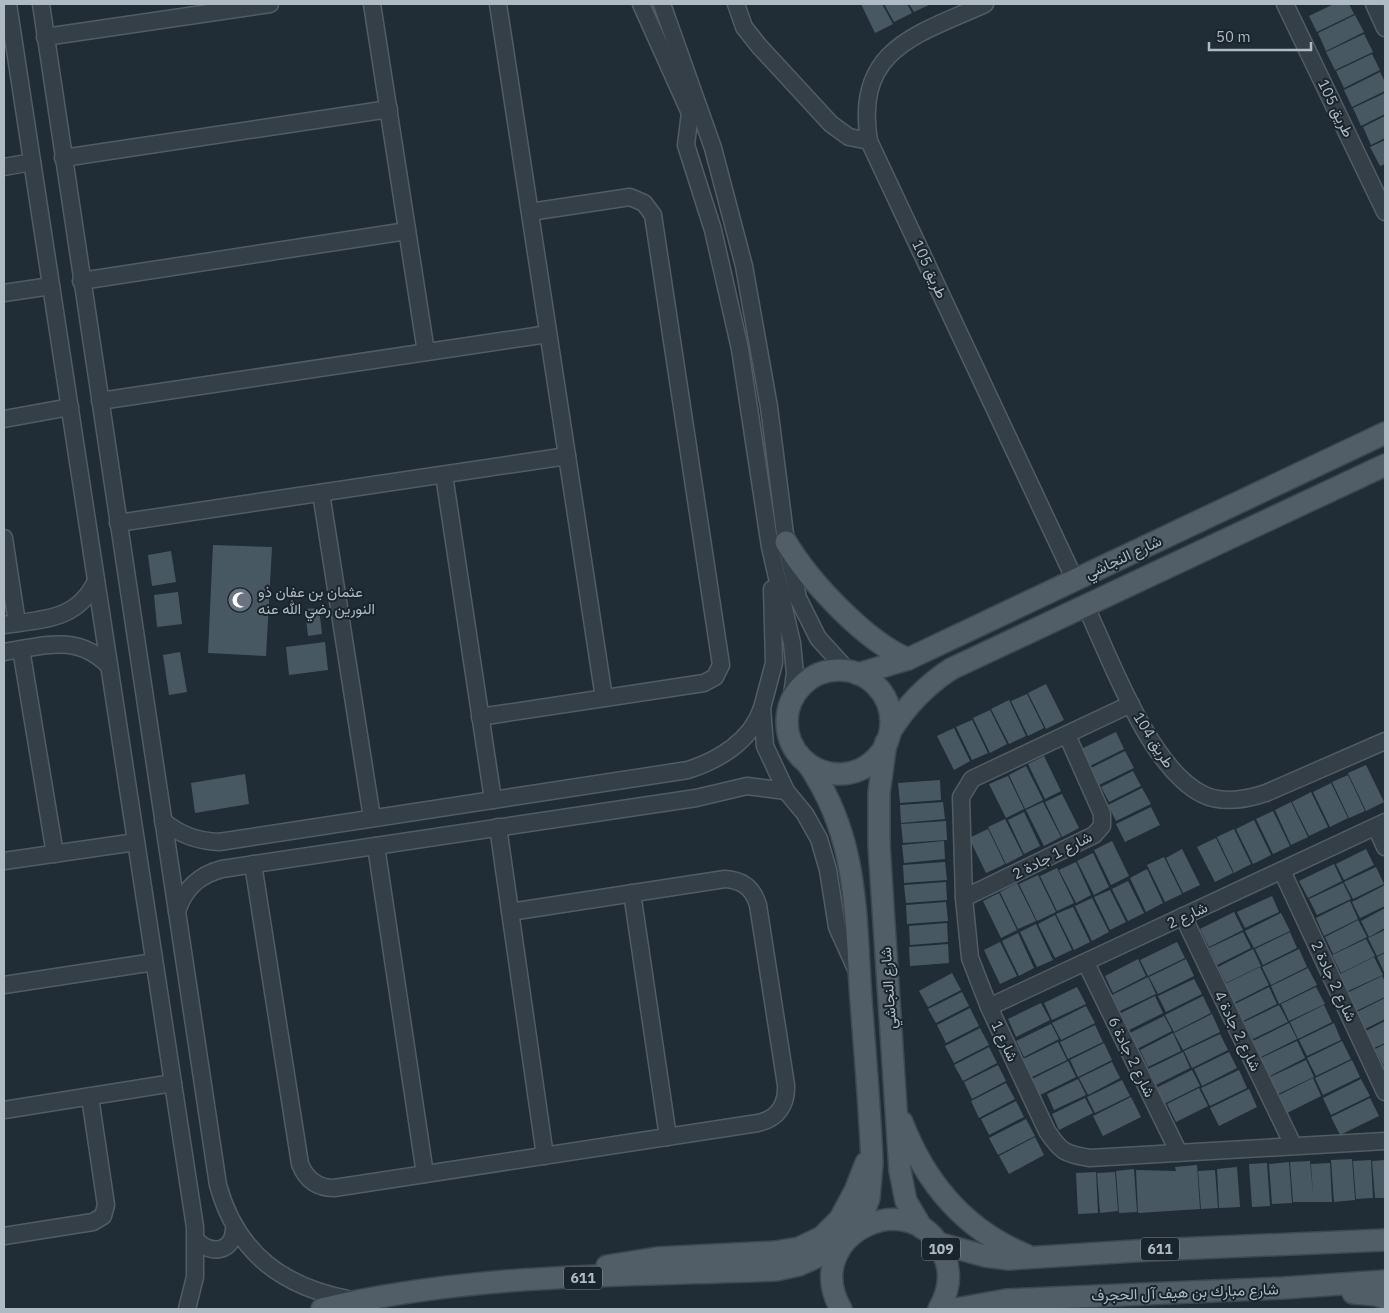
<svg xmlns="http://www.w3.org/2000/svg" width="1389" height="1313" font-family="'IBM Plex Sans',Vazirmatn,sans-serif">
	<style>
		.building { fill: #485863 }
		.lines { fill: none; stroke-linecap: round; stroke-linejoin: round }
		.minor-casing { stroke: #515d65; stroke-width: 19 }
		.major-casing { stroke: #3d4851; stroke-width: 24 }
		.minor { stroke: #343f47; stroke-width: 16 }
		.major { stroke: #525e67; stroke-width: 21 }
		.labels { text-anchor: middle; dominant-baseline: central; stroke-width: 4; stroke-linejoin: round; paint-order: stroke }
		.shield { fill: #19242c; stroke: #818d96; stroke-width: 1 }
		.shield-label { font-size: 14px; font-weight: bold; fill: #aebac4 }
		.street-label { font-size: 15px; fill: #aebac4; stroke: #19242c }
		.poi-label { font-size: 15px; fill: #aebac4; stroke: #19242c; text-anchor: start }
	</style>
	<rect width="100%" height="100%" fill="#202d37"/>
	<g class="building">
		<polygon points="861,4 882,4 893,24 875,33"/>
		<polygon points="884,4 907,4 912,13 894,22"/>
		<polygon points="909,4 931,4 914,12"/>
		<polygon points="1334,4 1349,4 1354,14 1317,32 1309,16"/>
		<polygon points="1355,15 1364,32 1326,51 1318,33"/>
		<polygon points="1364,34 1373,52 1335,70 1326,52"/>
		<polygon points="1372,54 1380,70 1344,88 1336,71"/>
		<polygon points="1380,72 1385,82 1385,91 1352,107 1344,90"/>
		<polygon points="1385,93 1385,114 1361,126 1353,108"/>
		<polygon points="1385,116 1385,138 1371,145 1363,127"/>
		<polygon points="1385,140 1385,164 1380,166 1370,147"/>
		<polygon points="213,545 272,547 266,656 208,653"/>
		<polygon points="171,551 176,582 152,586 148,555"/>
		<polygon points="178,592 182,624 157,627 154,595"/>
		<polygon points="319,608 322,634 308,636 305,609"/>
		<polygon points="325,642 328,670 289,675 286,647"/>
		<polygon points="180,652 187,692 169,695 163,655"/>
		<polygon points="1046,684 1064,720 1046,729 1028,693"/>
		<polygon points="1027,694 1044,728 1028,736 1011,701"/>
		<polygon points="1009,700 1026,736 1009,744 991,709"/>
		<polygon points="990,710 1007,744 990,753 973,718"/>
		<polygon points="972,720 988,753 972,760 956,727"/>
		<polygon points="954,728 970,761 954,770 937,736"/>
		<polygon points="1116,732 1124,749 1090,766 1081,749"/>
		<polygon points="1125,751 1134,768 1099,785 1091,768"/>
		<polygon points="1044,756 1061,791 1045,799 1028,764"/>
		<polygon points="1366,765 1384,802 1366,811 1348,773"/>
		<polygon points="1026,766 1043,800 1025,809 1009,775"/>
		<polygon points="1133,771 1141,786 1109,802 1101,787"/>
		<polygon points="245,774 249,804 195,813 191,783"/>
		<polygon points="1348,775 1365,811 1349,818 1332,782"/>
		<polygon points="1008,776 1024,809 1006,818 989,784"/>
		<polygon points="940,780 941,800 900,803 898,783"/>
		<polygon points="1331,783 1348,818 1330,827 1313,792"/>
		<polygon points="1142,788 1151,804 1116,821 1108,805"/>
		<polygon points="1311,792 1328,827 1309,836 1292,802"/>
		<polygon points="1062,794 1079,828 1062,837 1045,802"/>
		<polygon points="943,802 945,819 901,823 900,805"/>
		<polygon points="1043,802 1061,837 1044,846 1026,810"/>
		<polygon points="1291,802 1308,837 1291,845 1275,810"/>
		<polygon points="1151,807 1160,825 1125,842 1116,824"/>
		<polygon points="1273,811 1290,846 1273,854 1256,819"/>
		<polygon points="1024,812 1040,846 1024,854 1008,820"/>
		<polygon points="1005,819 1023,855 1006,864 988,827"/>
		<polygon points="1254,820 1271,855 1253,864 1236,829"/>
		<polygon points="946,821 947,840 903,843 901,824"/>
		<polygon points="988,829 1005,864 986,873 969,838"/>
		<polygon points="1234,829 1251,864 1234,873 1217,837"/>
		<polygon points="1216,838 1233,873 1215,882 1197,847"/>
		<polygon points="944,841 945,859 904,863 902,845"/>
		<polygon points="1112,841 1129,876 1111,885 1094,850"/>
		<polygon points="1182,849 1200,885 1183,893 1166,858"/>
		<polygon points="1366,849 1374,865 1344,880 1336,864"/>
		<polygon points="1093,853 1109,887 1094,895 1077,861"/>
		<polygon points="1164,857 1182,894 1165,902 1147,865"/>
		<polygon points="945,862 947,880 904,883 903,865"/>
		<polygon points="1076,862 1091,895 1076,903 1059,870"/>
		<polygon points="1334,864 1342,881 1308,898 1299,881"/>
		<polygon points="1376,867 1384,884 1353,899 1344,882"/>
		<polygon points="1057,868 1074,903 1057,911 1040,876"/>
		<polygon points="1147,869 1163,903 1146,912 1130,878"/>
		<polygon points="1038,875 1056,912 1037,921 1019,884"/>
		<polygon points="1128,881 1144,913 1128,921 1112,889"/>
		<polygon points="946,882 947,900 906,903 904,885"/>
		<polygon points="1017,883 1036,921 1018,929 1000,892"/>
		<polygon points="1343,883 1351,899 1317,915 1309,899"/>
		<polygon points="1385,885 1385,906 1360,918 1352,902"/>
		<polygon points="1110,890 1126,922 1110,930 1094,897"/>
		<polygon points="999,893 1017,930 1001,938 983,901"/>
		<polygon points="1272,896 1279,912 1245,928 1237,912"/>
		<polygon points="1092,898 1109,932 1092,941 1075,906"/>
		<polygon points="1350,901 1358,919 1324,936 1316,918"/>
		<polygon points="946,902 948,921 907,924 906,905"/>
		<polygon points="1073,907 1090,942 1074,950 1056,914"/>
		<polygon points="1385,908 1385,928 1369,937 1361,921"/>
		<polygon points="1234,912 1243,930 1209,947 1200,929"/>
		<polygon points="1281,913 1290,931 1254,948 1245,931"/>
		<polygon points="1055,915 1072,950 1055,958 1038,924"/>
		<polygon points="1358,920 1367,937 1333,954 1325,937"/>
		<polygon points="947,923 948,942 910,945 909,926"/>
		<polygon points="1036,924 1053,960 1037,967 1020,932"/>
		<polygon points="1385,930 1385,952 1377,956 1368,938"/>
		<polygon points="1243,932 1251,948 1217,965 1209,948"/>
		<polygon points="1290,932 1297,948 1263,965 1255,949"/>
		<polygon points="1018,933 1034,968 1019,976 1002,941"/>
		<polygon points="1366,939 1375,956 1341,973 1332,955"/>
		<polygon points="1000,942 1017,976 1000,984 984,950"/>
		<polygon points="1177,942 1185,958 1148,976 1140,960"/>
		<polygon points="948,944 949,963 910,966 909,947"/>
		<polygon points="1253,949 1261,966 1226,983 1218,967"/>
		<polygon points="1299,949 1307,967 1271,985 1262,967"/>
		<polygon points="1385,953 1385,974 1377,957"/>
		<polygon points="1374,957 1383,975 1348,991 1340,974"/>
		<polygon points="1138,959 1146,976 1113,993 1105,976"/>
		<polygon points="1186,959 1194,976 1158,994 1149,977"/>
		<polygon points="1260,967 1269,985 1234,1003 1225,984"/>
		<polygon points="1308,968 1317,985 1279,1004 1271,986"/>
		<polygon points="952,973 961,990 928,1007 919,991"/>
		<polygon points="1382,976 1385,982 1385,997 1356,1011 1347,993"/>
		<polygon points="1148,977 1156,994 1120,1011 1112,995"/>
		<polygon points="1194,979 1202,994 1166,1012 1158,996"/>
		<polygon points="1077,987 1086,1004 1052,1020 1044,1003"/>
		<polygon points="1269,987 1277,1004 1243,1021 1235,1004"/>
		<polygon points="1316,987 1325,1004 1289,1021 1281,1004"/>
		<polygon points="962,992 969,1006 936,1023 928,1009"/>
		<polygon points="1155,996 1163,1013 1129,1030 1121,1013"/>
		<polygon points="1203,996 1211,1013 1174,1032 1165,1015"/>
		<polygon points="1385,998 1385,1019 1365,1029 1357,1012"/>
		<polygon points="1041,1003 1050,1020 1016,1037 1008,1019"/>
		<polygon points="1279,1005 1288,1022 1253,1039 1244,1022"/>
		<polygon points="1324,1005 1332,1022 1298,1039 1290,1022"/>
		<polygon points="1086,1006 1095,1023 1061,1040 1052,1023"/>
		<polygon points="970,1008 979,1026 946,1043 937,1025"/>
		<polygon points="1212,1014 1220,1032 1183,1050 1174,1033"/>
		<polygon points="1164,1016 1172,1031 1137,1049 1130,1033"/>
		<polygon points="1385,1021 1385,1043 1374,1048 1366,1031"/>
		<polygon points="1289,1023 1297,1039 1261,1057 1253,1041"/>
		<polygon points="1334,1023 1341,1040 1307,1056 1299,1040"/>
		<polygon points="1051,1024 1059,1039 1024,1057 1016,1041"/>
		<polygon points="1095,1025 1103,1042 1068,1059 1060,1042"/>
		<polygon points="980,1028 989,1045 954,1063 945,1046"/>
		<polygon points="1173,1033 1181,1051 1148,1067 1140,1050"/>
		<polygon points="1220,1034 1228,1050 1192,1068 1184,1051"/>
		<polygon points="1297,1041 1305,1058 1270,1076 1261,1058"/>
		<polygon points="1342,1041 1351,1059 1316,1076 1307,1058"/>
		<polygon points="1058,1042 1067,1060 1032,1077 1023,1059"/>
		<polygon points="1104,1043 1112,1060 1078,1077 1070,1060"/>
		<polygon points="1385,1044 1385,1065 1384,1066 1375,1049"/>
		<polygon points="989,1047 997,1063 963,1081 954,1065"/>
		<polygon points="1183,1052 1190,1068 1156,1085 1148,1069"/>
		<polygon points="1229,1052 1237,1068 1202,1086 1194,1069"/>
		<polygon points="1306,1060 1314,1077 1278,1094 1270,1077"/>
		<polygon points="1352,1060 1360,1077 1323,1095 1315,1078"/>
		<polygon points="1068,1061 1076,1077 1040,1095 1032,1079"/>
		<polygon points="1112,1062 1120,1078 1088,1095 1079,1078"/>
		<polygon points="998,1065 1006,1081 972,1099 964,1082"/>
		<polygon points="1192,1070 1200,1086 1164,1104 1156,1088"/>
		<polygon points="1239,1070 1247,1088 1210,1106 1201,1088"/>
		<polygon points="1313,1078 1321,1096 1287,1113 1279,1095"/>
		<polygon points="1078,1079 1086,1095 1054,1110 1047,1094"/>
		<polygon points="1361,1079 1370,1096 1331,1115 1323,1098"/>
		<polygon points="1122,1080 1130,1096 1095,1113 1087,1097"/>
		<polygon points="1006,1083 1015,1099 979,1118 971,1101"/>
		<polygon points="1199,1088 1208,1106 1176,1122 1167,1104"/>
		<polygon points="1249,1089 1257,1107 1219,1126 1210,1108"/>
		<polygon points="1131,1097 1141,1117 1103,1136 1093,1116"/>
		<polygon points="1085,1098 1093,1113 1059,1130 1052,1114"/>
		<polygon points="1370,1098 1379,1116 1340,1135 1331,1117"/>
		<polygon points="1016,1101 1024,1117 989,1135 981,1119"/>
		<polygon points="1026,1119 1035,1136 998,1155 989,1138"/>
		<polygon points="1035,1137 1044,1155 1009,1174 999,1156"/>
		<polygon points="1352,1159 1355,1200 1334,1202 1331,1160"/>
		<polygon points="1371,1160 1373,1198 1356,1199 1353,1161"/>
		<polygon points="1385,1160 1385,1198 1375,1198 1372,1161"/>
		<polygon points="1310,1161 1313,1195 1311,1164 1330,1163 1332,1202 1293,1202 1290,1162"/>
		<polygon points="1289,1162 1292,1203 1272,1204 1269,1164"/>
		<polygon points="1267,1163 1270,1206 1252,1207 1249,1164"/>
		<polygon points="1197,1165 1200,1209 1138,1213 1136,1170 1176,1171 1175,1167"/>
		<polygon points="1237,1167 1240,1207 1219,1208 1217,1169"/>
		<polygon points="1134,1169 1137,1212 1119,1213 1116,1171"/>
		<polygon points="1215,1170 1218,1208 1201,1209 1198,1171"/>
		<polygon points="1096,1172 1098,1213 1078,1214 1076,1173"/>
		<polygon points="1115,1172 1118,1211 1100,1213 1097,1173"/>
	</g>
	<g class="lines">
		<defs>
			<g id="minor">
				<polyline points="8,4 195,1227 195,1277 187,1309"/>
				<path d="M41,4L218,1185C237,1254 284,1288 353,1300"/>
				<polyline points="372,4 426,352"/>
				<polyline points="498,4 604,698"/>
				<polyline points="641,4 690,113 686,145 713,230 740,349 770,547 792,643 795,673 791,702"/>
				<polyline points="662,4 713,148 744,266 769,407 786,542 798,598 818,638 848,671"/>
				<polyline points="736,4 744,27 759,46 831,124 849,137 869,141"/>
				<path d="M985,4C916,35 854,49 869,141L1075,580"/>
				<polyline points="1285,4 1385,212"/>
				<polyline points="1374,4 1385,28"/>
				<polyline points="45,37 270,4"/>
				<polyline points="63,158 389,109"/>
				<polyline points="4,167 32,162"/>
				<polyline points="81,281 407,231"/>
				<polyline points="4,293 51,286"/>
				<polyline points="100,401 548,334"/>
				<polyline points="4,419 70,407"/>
				<polyline points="444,475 493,800"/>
				<polyline points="321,493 372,818"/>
				<polyline points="118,523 567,456"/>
				<polyline points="4,538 17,623"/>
				<polyline points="772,589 774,663 762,708 765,746 786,791 805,814 819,839 828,870 837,927 856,969"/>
				<path d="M1086,607C1111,660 1149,767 1202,794C1222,804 1245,800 1266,793L1385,741"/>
				<path d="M4,625C42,619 77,621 96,581"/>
				<polyline points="21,649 55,854"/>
				<path d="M4,652C44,646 77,633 109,666"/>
				<path d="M1131,704L972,779L961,797L964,898L970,958L989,1007L1047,1131C1061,1152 1065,1154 1090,1158L1385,1141"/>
				<polyline points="480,717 704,683 715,677 721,665 653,215 644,203 630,197 530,212"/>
				<path d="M163,821C180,835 197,841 219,842L688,770C719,760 751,741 762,708"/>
				<polyline points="498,827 545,1156"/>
				<polyline points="1376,827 1385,847"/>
				<polyline points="376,846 425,1174"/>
				<polyline points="4,861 136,842"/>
				<path d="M253,864L300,1164C306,1179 317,1188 334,1188L758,1123C777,1119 787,1105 786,1085L758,905C753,888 742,880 725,879L510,912"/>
				<polyline points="1282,871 1385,1092"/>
				<polyline points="632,893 668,1137"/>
				<polyline points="964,898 1094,835 1102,826 1102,814 1067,735"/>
				<path d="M177,911C185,888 199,875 222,869L696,798L747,786L786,791"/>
				<polyline points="1183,916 1293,1145"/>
				<polyline points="1086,963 1178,1151"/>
				<polyline points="4,985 154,962"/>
				<polyline points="989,1007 1385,822"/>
				<polyline points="4,1110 173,1083"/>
				<polyline points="4,1236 93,1222 103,1216 106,1205 90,1097"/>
				<path d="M197,1241C212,1255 233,1252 234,1229"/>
			</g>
			<g id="major">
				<path d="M786,542C809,581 866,642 908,659"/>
				<circle cx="839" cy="722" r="52"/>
				<polyline points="858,674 908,659 1385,433"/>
				<path d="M890,732C906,706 925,686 951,669L1385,465"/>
				<polyline points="886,742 879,793 879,845 900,1171 906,1201 922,1228"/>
				<path d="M808,764C859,839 855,913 861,1000C865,1054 870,1109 872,1163L869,1198L857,1230"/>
				<path d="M902,1122C925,1182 965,1230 1026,1255"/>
				<polyline points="938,1243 985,1256 1009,1259 1151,1250 1385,1240"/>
				<polyline points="607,1266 657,1258 775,1252 799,1248 822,1237 840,1219 855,1191 866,1163"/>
				<polyline points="1353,1293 1376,1295 1385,1298"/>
				<path d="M322,1309C470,1273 625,1276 776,1270L799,1265L841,1246"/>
				<path d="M841,1309C798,1234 917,1179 945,1258C952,1276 948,1293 939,1309"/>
				<polyline points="956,1309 1006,1300 1283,1288 1385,1281"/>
			</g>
		</defs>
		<use href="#minor" class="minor-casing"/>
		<use href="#major" class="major-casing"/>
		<use href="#minor" class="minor"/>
		<use href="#major" class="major"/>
	</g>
	<defs>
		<symbol id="mosque-disc" viewBox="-11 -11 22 22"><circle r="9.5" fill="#6b7280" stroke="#19242c"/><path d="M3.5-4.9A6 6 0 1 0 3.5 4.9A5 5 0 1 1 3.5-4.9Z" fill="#fff"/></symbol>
	</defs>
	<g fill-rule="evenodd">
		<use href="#mosque-disc" x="226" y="586" width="28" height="28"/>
	</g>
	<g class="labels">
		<g class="shield">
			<rect x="922" y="1237.5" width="38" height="23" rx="4"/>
			<rect x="1141" y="1237.5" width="38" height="23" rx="4"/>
			<rect x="564" y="1266.5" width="38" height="23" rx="4"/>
		</g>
		<g class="shield-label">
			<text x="941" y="1249">109</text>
			<text x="1160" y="1249">611</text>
			<text x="583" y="1278">611</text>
		</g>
		<g class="street-label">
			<text transform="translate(1336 108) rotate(64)">طريق 105</text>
			<text transform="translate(930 269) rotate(65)">طريق 105</text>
			<text transform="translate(1123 557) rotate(-25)">شارع النجاشي</text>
			<text transform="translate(1154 740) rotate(58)">طريق 104</text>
			<text transform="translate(1052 855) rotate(-27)">شارع 1 جادة 2</text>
			<text transform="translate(1187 915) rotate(-25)">شارع 2</text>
			<text transform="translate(1334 981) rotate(65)">شارع 2 جادة 2</text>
			<text transform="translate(888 988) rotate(-94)">شارع النجاشي</text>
			<text transform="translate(1238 1031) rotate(64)">شارع 2 جادة 4</text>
			<text transform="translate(1005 1041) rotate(65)">شارع 1</text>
			<text transform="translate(1132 1057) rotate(64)">شارع 2 جادة 6</text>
			<text transform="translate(1185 1292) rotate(-2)">شارع مبارك بن هيف آل الحجرف</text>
		</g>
		<g class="poi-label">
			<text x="258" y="591">عثمان بن عفان ذو<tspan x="258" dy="17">النورين رضي الله عنه</tspan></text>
		</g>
	</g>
	<rect width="1389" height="1313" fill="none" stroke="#aebac4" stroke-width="10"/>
	<path d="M1209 42v8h102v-8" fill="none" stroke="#aebac4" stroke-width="2.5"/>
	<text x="1216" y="42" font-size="15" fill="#aebac4" stroke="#19242c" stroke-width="4" paint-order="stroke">50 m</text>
</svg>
